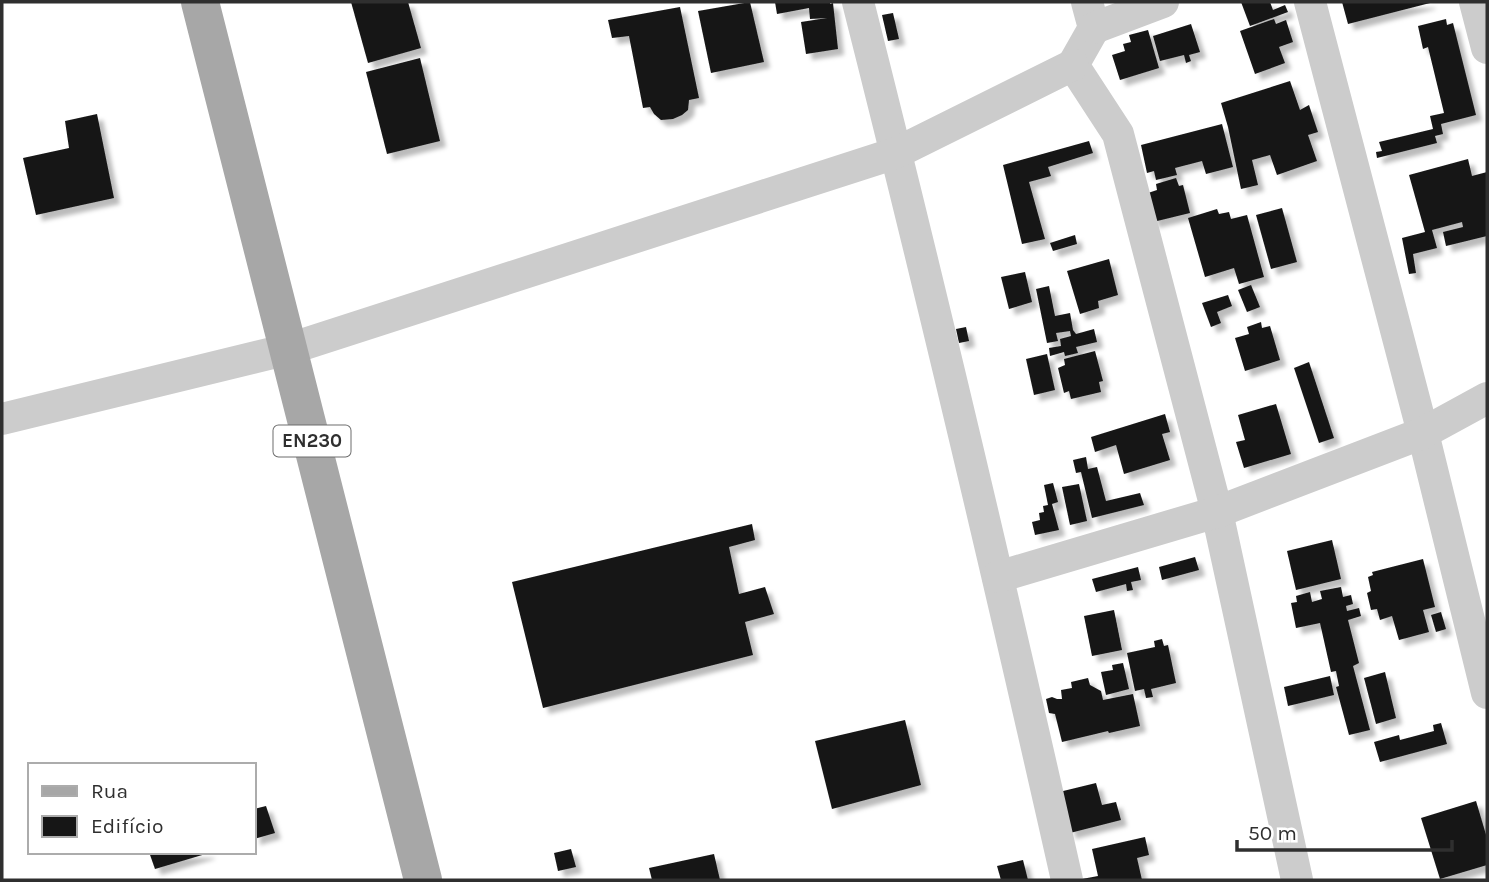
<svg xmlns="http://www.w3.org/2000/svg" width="1489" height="882" font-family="Karla,sans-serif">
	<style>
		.building { fill: #161616; filter: url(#shadow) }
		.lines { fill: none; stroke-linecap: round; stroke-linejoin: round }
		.street { stroke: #ccc; stroke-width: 32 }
		.primary { stroke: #a7a7a7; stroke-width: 38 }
		.labels { text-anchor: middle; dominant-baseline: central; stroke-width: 7; stroke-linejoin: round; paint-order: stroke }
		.shield { fill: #fff; stroke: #6d6d6d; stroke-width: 2 }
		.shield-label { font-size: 19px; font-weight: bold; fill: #2f2f2f }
	</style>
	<defs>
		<filter id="shadow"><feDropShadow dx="6" dy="6" stdDeviation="2" flood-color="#0004"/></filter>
	</defs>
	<rect width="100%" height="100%" fill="#fff"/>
	<g class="building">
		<polygon points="351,2 408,2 421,48 368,63"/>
		<polygon points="750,2 764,62 711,73 698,11"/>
		<polygon points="775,2 830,2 830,4 833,3 838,49 806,54 801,22 827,18 810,19 809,8 777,14"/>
		<polygon points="1241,2 1270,2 1273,10 1285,5 1288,12 1250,26"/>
		<polygon points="1342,2 1430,2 1430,3 1348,24"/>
		<polygon points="680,7 699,98 689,100 688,110 682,115 673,119 661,120 654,114 650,107 643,108 629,36 612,38 608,20"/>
		<polygon points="893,13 899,39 888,41 882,15"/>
		<polygon points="1274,19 1276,24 1286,20 1293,42 1279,47 1285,63 1255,74 1240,31"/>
		<polygon points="1446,19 1447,25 1453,23 1476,115 1441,124 1443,134 1435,136 1437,143 1377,158 1376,152 1382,151 1379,142 1433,129 1430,116 1444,113 1428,47 1423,49 1418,26"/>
		<polygon points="1191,24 1200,52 1189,55 1191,61 1186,63 1184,55 1160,61 1153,36"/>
		<polygon points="1148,30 1159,68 1120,80 1112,55 1125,51 1123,44 1131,42 1129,35"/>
		<polygon points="420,58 440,141 387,154 366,72"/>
		<polygon points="1290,81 1300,110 1309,105 1318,132 1308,135 1317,161 1277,175 1270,155 1252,160 1258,185 1241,189 1228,127 1221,103"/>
		<polygon points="97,114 114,198 36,215 23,158 69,148 65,121"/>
		<polygon points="1222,124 1233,167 1206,174 1202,161 1175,168 1177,175 1156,180 1154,171 1147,173 1141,145"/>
		<polygon points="1089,141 1093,153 1048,167 1051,176 1029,182 1045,239 1022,244 1003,165"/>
		<polygon points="1468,159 1472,176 1487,172 1487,236 1446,246 1443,232 1463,227 1462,222 1432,230 1437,248 1413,254 1416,273 1409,274 1402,238 1425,232 1409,175"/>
		<polygon points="1176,178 1179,186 1183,185 1190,213 1153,222 1145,194 1157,190 1156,184"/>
		<polygon points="1282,208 1297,262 1271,269 1256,215"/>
		<polygon points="1217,209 1219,214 1229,212 1231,219 1247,215 1264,277 1239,284 1234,268 1205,277 1188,218"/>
		<polygon points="1075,235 1077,244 1053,251 1050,243"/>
		<polygon points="1109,259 1118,295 1098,301 1099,308 1080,314 1067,271"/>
		<polygon points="1025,272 1032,302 1009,309 1001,277"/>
		<polygon points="1251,285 1260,307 1247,312 1238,290"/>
		<polygon points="1049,286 1055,316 1070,313 1073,330 1076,334 1094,329 1097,342 1076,347 1078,353 1065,356 1064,352 1050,356 1049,348 1061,346 1060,339 1071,336 1070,331 1056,333 1058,341 1047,343 1036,289"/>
		<polygon points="1228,295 1232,306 1217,312 1221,323 1211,327 1202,303"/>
		<polygon points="1261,322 1262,328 1270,326 1280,360 1245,371 1235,338 1249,334 1247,327"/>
		<polygon points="966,327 969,341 959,343 956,329"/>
		<polygon points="1095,351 1103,381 1099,382 1101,392 1071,399 1069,391 1064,393 1058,368 1065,365 1064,359"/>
		<polygon points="1047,354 1055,390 1034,395 1026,359"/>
		<polygon points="1309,362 1334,438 1319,443 1294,368"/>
		<polygon points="1276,404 1291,454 1244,468 1236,442 1245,440 1238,415"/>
		<polygon points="1165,414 1170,432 1162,434 1170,460 1124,474 1116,445 1095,452 1091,437"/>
		<polygon points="1086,457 1088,469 1097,467 1106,501 1140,493 1144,505 1092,518 1081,472 1076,473 1073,460"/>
		<polygon points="1053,483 1058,502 1052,504 1059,530 1035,535 1032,522 1040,520 1039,513 1044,512 1043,506 1048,505 1044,485"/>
		<polygon points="1079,484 1087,521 1070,525 1062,487"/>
		<polygon points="752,524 755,540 729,547 739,594 765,587 774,614 745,622 753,655 543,708 512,582"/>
		<polygon points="1332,540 1341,579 1296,590 1287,551"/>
		<polygon points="1195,557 1199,570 1162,580 1159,567"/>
		<polygon points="1423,559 1435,607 1423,610 1429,632 1399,640 1392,616 1380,620 1377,609 1371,610 1367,593 1371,591 1368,577 1373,575 1372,572"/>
		<polygon points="1138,567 1141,580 1131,582 1133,590 1127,591 1126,584 1096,592 1092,579"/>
		<polygon points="1341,587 1343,597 1351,595 1353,604 1346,606 1347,611 1359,608 1361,616 1348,620 1359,663 1353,666 1370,730 1349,735 1336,687 1339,686 1336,671 1331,672 1320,623 1296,628 1291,603 1297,602 1296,596 1310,592 1312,602 1322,599 1320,591"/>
		<polygon points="1114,610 1122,650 1092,656 1084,616"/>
		<polygon points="1441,612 1446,629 1436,632 1431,615"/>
		<polygon points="1162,639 1164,646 1168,645 1176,683 1151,689 1153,697 1146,698 1144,689 1135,691 1127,653 1155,647 1154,641"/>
		<polygon points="1123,663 1129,689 1106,695 1101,672 1113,670 1112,665"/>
		<polygon points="1385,672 1396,718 1376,724 1364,678"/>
		<polygon points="1330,676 1334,695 1288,706 1284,687"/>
		<polygon points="1088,678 1090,685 1101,691 1103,700 1133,694 1140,726 1109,733 1108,731 1062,742 1055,714 1049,713 1046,699 1052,697 1057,699 1062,699 1061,690 1072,688 1071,682"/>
		<polygon points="905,720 921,785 832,809 815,741"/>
		<polygon points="1441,723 1447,744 1380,762 1374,742 1399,735 1400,740 1434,731 1433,725"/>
		<polygon points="1096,783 1102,805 1116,802 1121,820 1070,833 1059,792"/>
		<polygon points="1476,801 1487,838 1487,865 1440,879 1421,818"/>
		<polygon points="266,806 275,833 254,839 254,809"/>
		<polygon points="1145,837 1149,855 1137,858 1142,880 1082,880 1082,879 1098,876 1092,849"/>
		<polygon points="571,849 576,867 558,871 554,853"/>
		<polygon points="149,852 209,852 209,853 155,869"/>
		<polygon points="714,854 720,880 652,880 649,868"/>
		<polygon points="1023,860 1028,880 1001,880 997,866"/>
	</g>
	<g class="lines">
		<g class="street">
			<path d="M858,2C932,294 1001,587 1067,880"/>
			<polyline points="1087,2 1094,28 1073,65 1118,134 1217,512 1297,880"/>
			<polyline points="1310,2 1423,433 1487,693"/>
			<polyline points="1475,2 1487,48"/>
			<polyline points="1094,28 1163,2"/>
			<polyline points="2,419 289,349 896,153 1073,65"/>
			<polyline points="998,577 1217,512 1423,433 1487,398"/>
		</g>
		<polyline class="primary" points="200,2 423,880"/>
	</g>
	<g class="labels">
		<rect class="shield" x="273.5" y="425.5" width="77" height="31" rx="5"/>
		<g class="shield-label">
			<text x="312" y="441">EN230</text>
		</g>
	</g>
	<rect width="1489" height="882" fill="none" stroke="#2f2f2f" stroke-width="7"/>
	<rect x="28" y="763" width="228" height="91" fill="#ffffff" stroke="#acacac" stroke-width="2"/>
	<rect x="42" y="786" width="35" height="10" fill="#a7a7a7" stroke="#acacac" stroke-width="2"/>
	<text x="91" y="798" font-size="21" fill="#2f2f2f">Rua</text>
	<rect x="42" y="816" width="35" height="21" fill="#161616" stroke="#acacac" stroke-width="2"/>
	<text x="91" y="833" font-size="21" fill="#2f2f2f">Edifício</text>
	<path d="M1237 840v10h215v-10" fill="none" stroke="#2f2f2f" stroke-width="3.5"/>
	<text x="1248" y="840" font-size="21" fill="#2f2f2f" stroke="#ffffff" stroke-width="5" paint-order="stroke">50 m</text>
</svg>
